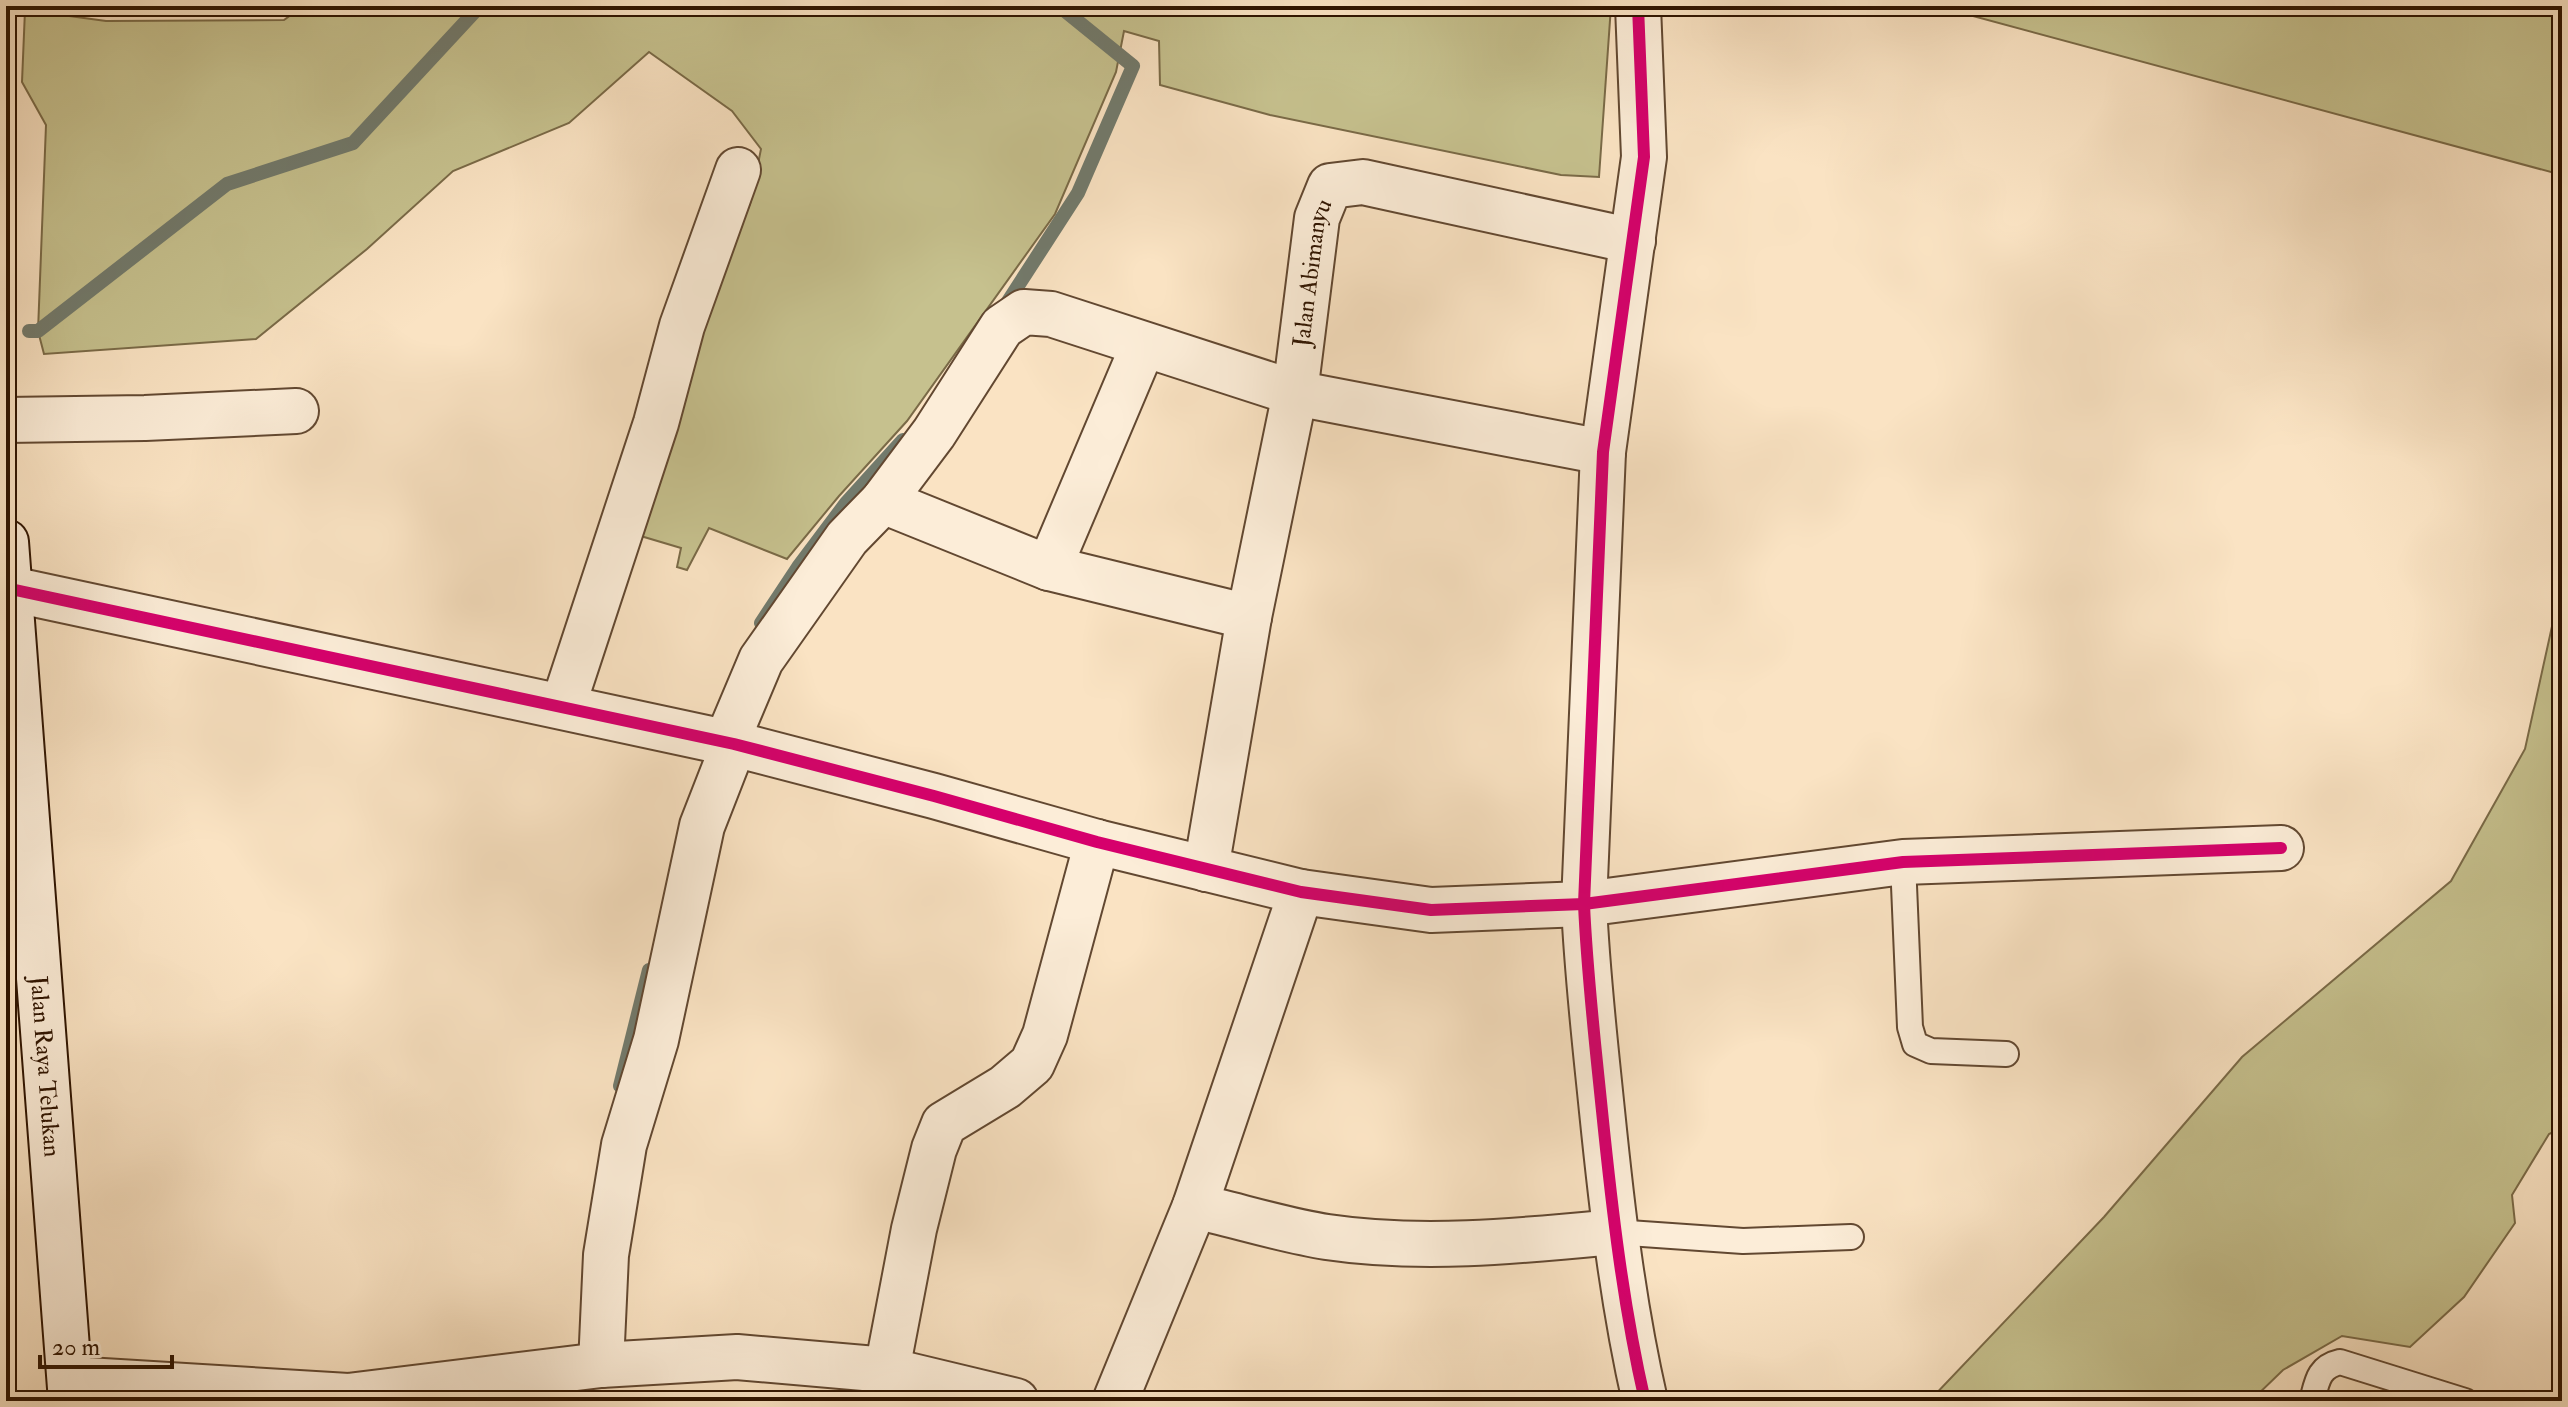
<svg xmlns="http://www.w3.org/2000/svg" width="2568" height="1407" font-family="'IM FELL Double Pica',serif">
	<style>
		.green { fill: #c6c18e; stroke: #7a6a47; stroke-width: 2 }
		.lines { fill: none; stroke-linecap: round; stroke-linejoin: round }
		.stream { stroke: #727a6c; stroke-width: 14 }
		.service-casing { stroke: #624831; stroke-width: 28 }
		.minor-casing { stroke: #624831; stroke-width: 48 }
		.secondary-casing { stroke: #2f1400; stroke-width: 48 }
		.service { stroke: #fcedd8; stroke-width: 24 }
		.minor { stroke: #fcedd8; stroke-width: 44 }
		.secondary { stroke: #fcedd8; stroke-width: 44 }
		.cycleway-casing { stroke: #fcedd8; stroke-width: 17 }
		.cycleway { stroke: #d6006c; stroke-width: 12 }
		.labels { text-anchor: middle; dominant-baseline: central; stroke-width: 8; stroke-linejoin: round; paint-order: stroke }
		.street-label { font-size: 24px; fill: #2f1400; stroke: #fcedd8 }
	</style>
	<rect width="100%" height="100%" fill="#fae3c3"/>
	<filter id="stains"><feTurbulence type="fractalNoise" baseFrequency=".0025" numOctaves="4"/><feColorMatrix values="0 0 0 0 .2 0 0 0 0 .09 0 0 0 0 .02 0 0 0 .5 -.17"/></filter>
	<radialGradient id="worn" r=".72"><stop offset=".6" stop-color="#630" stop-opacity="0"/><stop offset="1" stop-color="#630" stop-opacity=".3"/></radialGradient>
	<g class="green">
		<polygon points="303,6 1611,6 1599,177 1561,175 1270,115 1160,85 1159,41 1124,31 1116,72 1055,214 907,421 839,496 787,559 709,528 687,570 677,567 681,548 634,534 694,339 750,204 761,149 732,111 649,52 569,123 453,171 367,249 256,339 44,354 38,331 46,125 22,82 25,10 106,21 284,20"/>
		<polygon points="1936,6 2562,6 2562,175"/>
		<polygon points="2562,581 2562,1128 2549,1134 2512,1195 2515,1223 2464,1297 2410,1347 2342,1336 2283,1370 2251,1401 1929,1401 2104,1217 2242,1057 2451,881 2525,749"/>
	</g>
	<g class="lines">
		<g class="stream">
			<polyline points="1005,306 1078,193 1133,66 1059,6"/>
			<polyline points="29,331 38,331 227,184 353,143 480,6"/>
			<polyline points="761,623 798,567 846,503 903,440"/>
			<polyline points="620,1086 649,970"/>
			<polyline points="585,1382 586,1401"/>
		</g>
		<defs>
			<g id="service">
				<polyline points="1903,862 1910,1027 1915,1044 1931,1051 2006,1054"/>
				<polyline points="1614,1232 1743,1241 1851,1237"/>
				<path d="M2312,1401C2317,1382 2318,1367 2340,1362L2465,1401"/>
			</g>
			<g id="minor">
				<path d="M1638,6L1644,157L1603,452L1584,904C1587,974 1595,1042 1602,1111C1612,1209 1623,1305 1645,1401"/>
				<polyline points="6,420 145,418 296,411"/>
				<polyline points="883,501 1049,568 1249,617 1206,869"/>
				<polyline points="1049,568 1143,346"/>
				<polyline points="6,588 734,744 934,796 1097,842 1301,892 1431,910 1584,904 1903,862 2281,848"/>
				<path id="s1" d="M1249,617L1295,393L1317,218L1330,186L1363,182L1633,241"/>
				<polyline points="563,706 656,423 682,326 738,170"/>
				<polyline points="726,743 761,660 847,538 883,501 934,433 1002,327 1024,312 1051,314 1295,393 1603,452"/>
				<path d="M1195,1206C1239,1216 1283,1230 1327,1237C1421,1251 1520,1241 1614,1232"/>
				<polyline points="601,1365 606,1255 624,1145 656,1040 702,826 734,744"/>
				<polyline points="887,1370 914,1229 934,1149 944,1124 1005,1087 1032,1064 1045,1035 1097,842"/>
				<polyline points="70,1379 348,1396 601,1365 737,1357 887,1370 1016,1401"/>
				<polyline points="1115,1401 1195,1206 1301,892"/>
			</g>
			<g id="secondary">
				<path id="s2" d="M6,542L71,1401"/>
			</g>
		</defs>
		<use href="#service" class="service-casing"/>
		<use href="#minor" class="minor-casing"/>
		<use href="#secondary" class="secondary-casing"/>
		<use href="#service" class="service"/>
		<use href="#minor" class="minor"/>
		<use href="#secondary" class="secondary"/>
		<defs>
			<g id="cycleway">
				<path d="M1638,6L1644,157L1603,452L1584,904C1587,974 1595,1042 1602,1111C1612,1209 1623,1305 1645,1401"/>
				<polyline points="6,588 734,744 934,796 1097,842 1301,892 1431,910 1584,904 1903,862 2281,848"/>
			</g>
		</defs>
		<use href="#cycleway" class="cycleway-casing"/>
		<use href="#cycleway" class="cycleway"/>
	</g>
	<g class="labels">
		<g class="street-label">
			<text stroke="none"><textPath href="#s1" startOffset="350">Jalan Abimanyu</textPath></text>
			<text stroke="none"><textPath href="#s2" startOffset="526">Jalan Raya Telukan</textPath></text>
		</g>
	</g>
	<rect width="2568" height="1407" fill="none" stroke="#fae3c3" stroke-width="32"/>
	<rect x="8" y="8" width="2552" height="1391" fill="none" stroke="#2f1400" stroke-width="4"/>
	<rect x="16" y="16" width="2536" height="1375" fill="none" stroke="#2f1400" stroke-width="2"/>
	<path d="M40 1355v12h132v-12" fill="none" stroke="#2f1400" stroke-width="4"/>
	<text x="52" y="1355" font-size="24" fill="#2f1400" stroke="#fcedd8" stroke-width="6" paint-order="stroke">20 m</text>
	<rect width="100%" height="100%" filter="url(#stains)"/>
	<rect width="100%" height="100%" fill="url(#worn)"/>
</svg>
